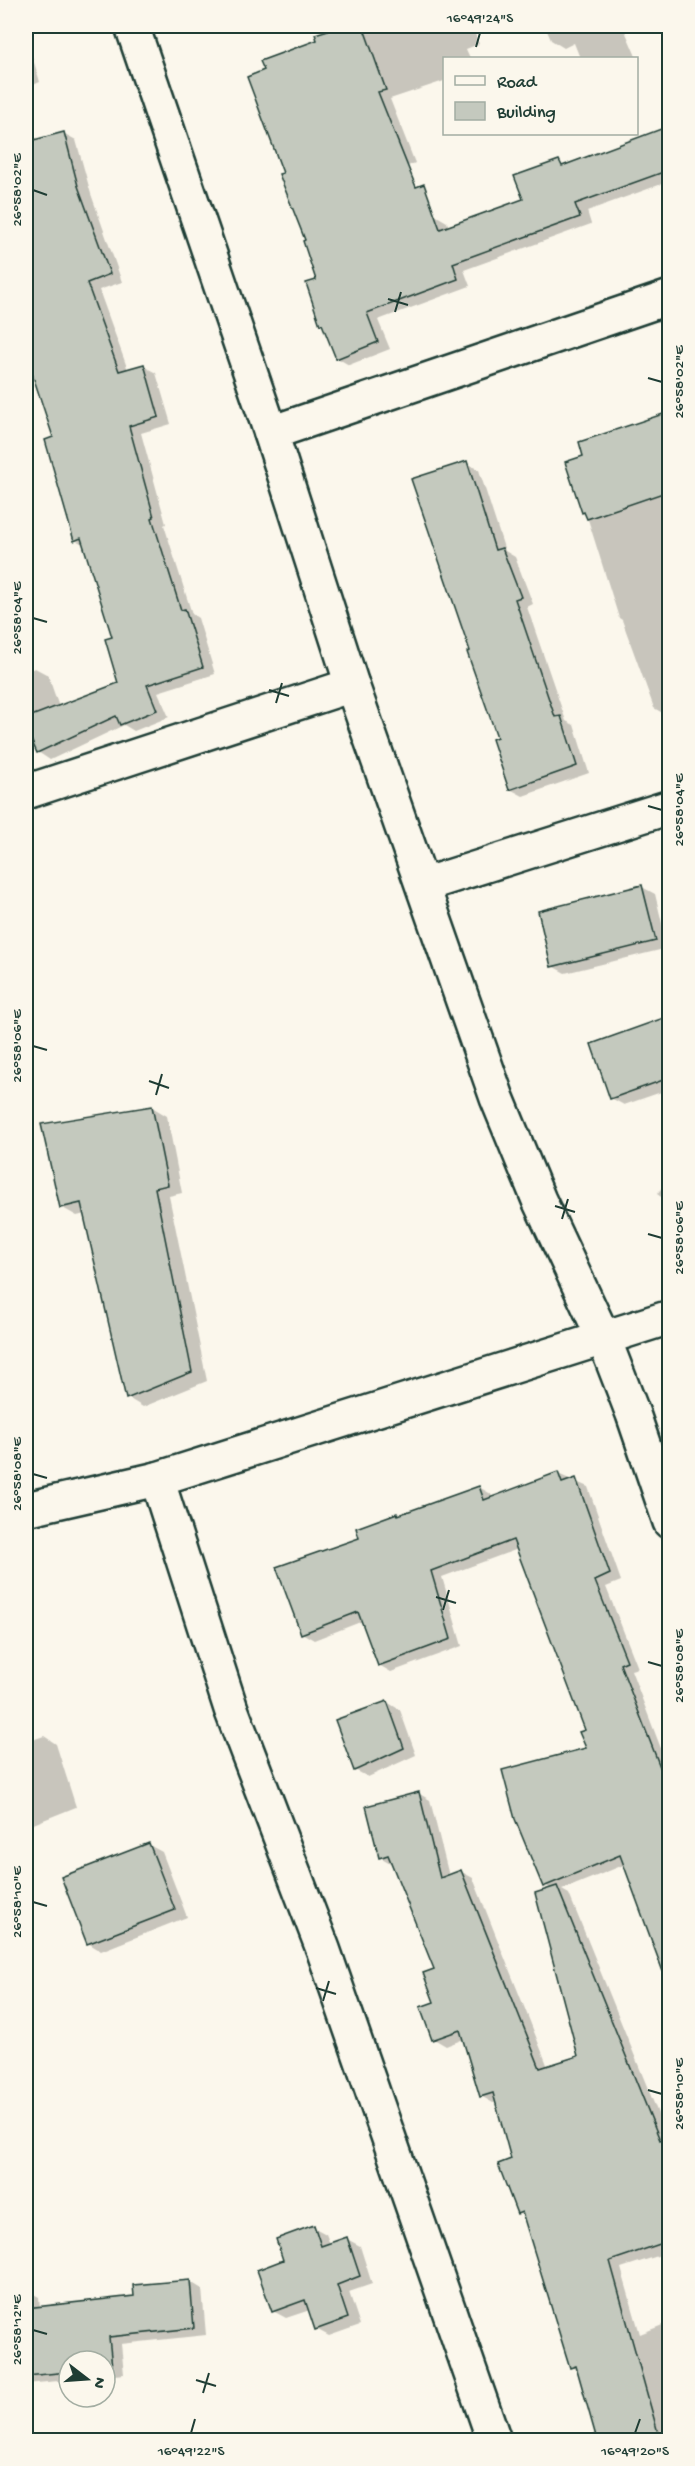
<svg xmlns="http://www.w3.org/2000/svg" width="695" height="2466" font-family="'Gochi Hand',sans-serif">
	<style>
		.shadow { fill: #0003 }
		.building { fill: #c4c9be; stroke: #1f3d34; stroke-width: 1.5 }
		.lines { fill: none; stroke-linecap: round; stroke-linejoin: round }
		.minor-casing { stroke: #1f3d34; stroke-width: 38 }
		.minor { stroke: #fbf7ec; stroke-width: 33 }
		.ticks { fill: none; stroke: #1f3d34; stroke-width: 2 }
		.neatline { fill: none; stroke: #1f3d34; stroke-width: 2 }
		.ticks-label { font-size: 15px; text-anchor: middle; fill: #1f3d34 }
	</style>
	<rect width="100%" height="100%" fill="#fbf7ec"/>
	<filter id="ink" filterUnits="userSpaceOnUse"><feTurbulence type="fractalNoise" baseFrequency=".0167" numOctaves="2"/><feDisplacementMap in="SourceGraphic" scale="12" xChannelSelector="R" yChannelSelector="G"/><feConvolveMatrix kernelMatrix="1 2 1 2 8 2 1 2 1" color-interpolation-filters="sRGB"/></filter>
	<g filter="url(#ink)">
		<g class="shadow">
			<polygon points="346,26 472,26 479,44 466,49 470,58 444,58 444,81 390,99 415,163 408,166 428,218 435,215 447,222 449,227 524,200 519,184 670,127 670,181 587,211 591,224 464,270 470,286 378,320 390,349 349,365 337,358 324,325 321,324 318,281 285,174 266,71 319,41 317,35"/>
			<polygon points="545,26 623,26 638,61 638,75 636,58 580,58 574,43 564,48 551,40"/>
			<polygon points="26,36 40,82 26,88"/>
			<polygon points="63,133 76,140 91,194 122,282 99,290 128,370 143,366 156,373 171,424 141,433 166,524 164,525 192,614 198,618 215,674 158,692 169,717 134,731 124,725 50,760 38,752 36,748 26,752 26,671 35,668 48,675 59,707 120,684 114,638 85,545 75,540 55,438 26,351 26,144"/>
			<polygon points="670,413 670,713 666,715 654,708 622,620 619,618 586,513 583,512 585,457 581,443"/>
			<polygon points="466,463 479,470 505,551 515,557 533,604 527,607 566,721 574,725 589,773 523,796 510,789 499,738 472,652"/>
			<polygon points="642,887 655,894 668,948 565,973 552,966"/>
			<polygon points="665,1019 670,1021 670,1089 624,1105 611,1098"/>
			<polygon points="152,1107 167,1116 182,1193 169,1196 207,1381 143,1407 128,1398 85,1214 77,1216 61,1207"/>
			<polygon points="670,1177 670,1203 657,1194"/>
			<polygon points="558,1474 588,1487 621,1581 606,1587 638,1668 631,1670 670,1772 670,1983 626,1864 562,1890 569,1894 668,2138 670,2138 670,2252 621,2268 640,2334 670,2322 670,2440 589,2440 588,2436 597,2433 579,2371 571,2367 525,2217 518,2213 513,2160 497,2102 493,2103 481,2096 464,2039 446,2046 434,2039 422,2008 436,2002 436,1970 392,1864 380,1857 418,1793 430,1800 449,1876 460,1871 473,1878 548,2067 579,2057 551,1889 545,1885 588,1749 587,1731 518,1549 442,1577 462,1646 391,1672 379,1665 363,1621 314,1640 302,1633 361,1539 358,1529 479,1487 491,1494 492,1498"/>
			<polygon points="387,1702 400,1710 416,1755 368,1777 355,1770"/>
			<polygon points="44,1736 56,1744 76,1807 26,1827 26,1742"/>
			<polygon points="149,1845 162,1852 187,1917 101,1951 88,1943"/>
			<polygon points="313,2227 326,2234 330,2244 347,2239 360,2246 372,2284 349,2292 360,2325 329,2336 316,2329 310,2310 286,2318 273,2311 285,2261"/>
			<polygon points="189,2281 202,2289 206,2335 121,2344 124,2374 105,2376 105,2361 69,2361 69,2380 26,2384 26,2290 39,2297 40,2308 136,2297"/>
		</g>
		<g class="building">
			<polygon points="341,26 363,26 386,90 378,92 416,187 424,184 440,229 523,199 514,176 559,160 562,166 669,126 669,170 575,204 580,217 453,263 458,279 367,313 378,342 336,359 322,324 320,325 306,283 316,280 303,241 305,240 279,174 283,173 247,77 264,70 260,61 317,40 315,34"/>
			<polygon points="64,132 78,186 110,274 87,283 119,371 144,364 159,417 129,426 154,517 152,518 181,610 185,609 203,667 147,685 157,710 120,725 116,716 37,753 26,728 26,718 118,683 105,639 112,637 81,538 74,541 45,440 53,437 26,355 26,142"/>
			<polygon points="669,412 669,491 587,519 584,512 582,513 565,462 583,456 579,442"/>
			<polygon points="467,461 495,550 502,548 521,597 515,599 555,717 561,716 577,766 509,790 492,739 497,737 467,652 470,651 411,479"/>
			<polygon points="642,885 656,941 551,967 538,911"/>
			<polygon points="669,1016 669,1078 610,1099 591,1044"/>
			<polygon points="152,1106 168,1185 155,1188 192,1372 126,1399 81,1203 60,1208 41,1124"/>
			<polygon points="558,1472 562,1483 576,1478 610,1574 595,1581 627,1661 620,1664 669,1790 669,1976 665,1977 620,1855 543,1887 515,1819 502,1770 586,1748 579,1732 585,1730 513,1540 431,1571 451,1639 378,1666 358,1612 301,1634 276,1567 359,1538 356,1528 397,1513 398,1515 479,1486 484,1500"/>
			<polygon points="387,1701 404,1748 354,1771 335,1720"/>
			<polygon points="419,1792 440,1878 461,1870 540,2068 578,2056 535,1893 557,1886 660,2140 669,2136 669,2241 610,2261 660,2440 597,2440 576,2366 570,2368 522,2212 517,2214 498,2164 511,2159 493,2093 480,2097 460,2030 432,2040 420,2007 434,2002 423,1973 434,1969 388,1855 379,1858 366,1806"/>
			<polygon points="149,1843 175,1910 87,1944 61,1877"/>
			<polygon points="314,2225 321,2246 347,2237 360,2276 337,2285 348,2318 315,2330 305,2300 272,2312 257,2270 283,2260 276,2239"/>
			<polygon points="190,2280 194,2328 109,2337 112,2367 105,2368 105,2361 69,2361 69,2372 26,2376 26,2308 134,2296 133,2285"/>
		</g>
		<g class="lines">
			<defs>
				<g id="minor">
					<polyline points="132,26 271,433 352,685 497,1098 539,1200 604,1339 633,1414 670,1522"/>
					<polyline points="271,433 670,297"/>
					<polyline points="26,792 352,685"/>
					<polyline points="423,885 670,807"/>
					<polyline points="157,1479 231,1709 323,1949 494,2440"/>
					<polyline points="26,1509 157,1479 670,1317"/>
				</g>
			</defs>
			<use href="#minor" class="minor-casing"/>
			<use href="#minor" class="minor"/>
		</g>
	</g>
	<path class="ticks" d="M476,47L480,33M33,190L47,195M388,299L408,305M395,312L401,292M648,378L662,382M33,618L47,622M269,690L289,696M276,703L282,683M648,806L662,810M33,1046L47,1050M149,1081L169,1088M156,1095L162,1074M555,1206L575,1212M562,1219L568,1199M648,1234L662,1238M33,1474L47,1478M436,1597L456,1603M443,1610L449,1590M648,1662L662,1666M33,1902L47,1906M316,1988L336,1994M323,2001L329,1981M648,2090L662,2094M33,2330L47,2334M196,2380L216,2386M203,2393L209,2373M191,2433L195,2419M635,2433L640,2419"/>
	<rect width="695" height="2466" fill="none" stroke="#fbf7ec" stroke-width="66"/>
	<rect x="443" y="57" width="195" height="78" fill="#fbf7ec" stroke="#a3ada2" stroke-width="1.5"/>
	<rect x="455" y="76" width="30" height="9" fill="#fbf7ec" stroke="#a3ada2" stroke-width="1.5"/>
	<text x="497" y="87" font-size="18" fill="#1f3d34">Road</text>
	<rect x="455" y="102" width="30" height="18" fill="#c4c9be" stroke="#a3ada2" stroke-width="1.5"/>
	<text x="497" y="117" font-size="18" fill="#1f3d34">Building</text>
	<g transform="translate(87 2379) rotate(107)"><circle r="28" fill="#fbf7ec" stroke="#a3ada2" stroke-width="1.5"/>
	<path d="M0-4.5L10 22L0 15L-10 22Z" fill="#1f3d34"/>
	<text y="-9" font-size="16" font-weight="bold" text-anchor="middle" fill="#1f3d34">N</text>
	</g>
	<rect x="33" y="33" width="629" height="2400" class="neatline"/>
	<g class="ticks-label">
		<text x="480" y="22">16°49'24"S</text>
		<text transform="translate(16 190) rotate(-90)" y="5">26°58'02"E</text>
		<text transform="translate(678 382) rotate(-90)" y="5">26°58'02"E</text>
		<text transform="translate(16 618) rotate(-90)" y="5">26°58'04"E</text>
		<text transform="translate(678 810) rotate(-90)" y="5">26°58'04"E</text>
		<text transform="translate(16 1046) rotate(-90)" y="5">26°58'06"E</text>
		<text transform="translate(678 1238) rotate(-90)" y="5">26°58'06"E</text>
		<text transform="translate(16 1474) rotate(-90)" y="5">26°58'08"E</text>
		<text transform="translate(678 1666) rotate(-90)" y="5">26°58'08"E</text>
		<text transform="translate(16 1902) rotate(-90)" y="5">26°58'10"E</text>
		<text transform="translate(678 2094) rotate(-90)" y="5">26°58'10"E</text>
		<text transform="translate(16 2330) rotate(-90)" y="5">26°58'12"E</text>
		<text x="191" y="2455">16°49'22"S</text>
		<text x="635" y="2455">16°49'20"S</text>
	</g>
</svg>
